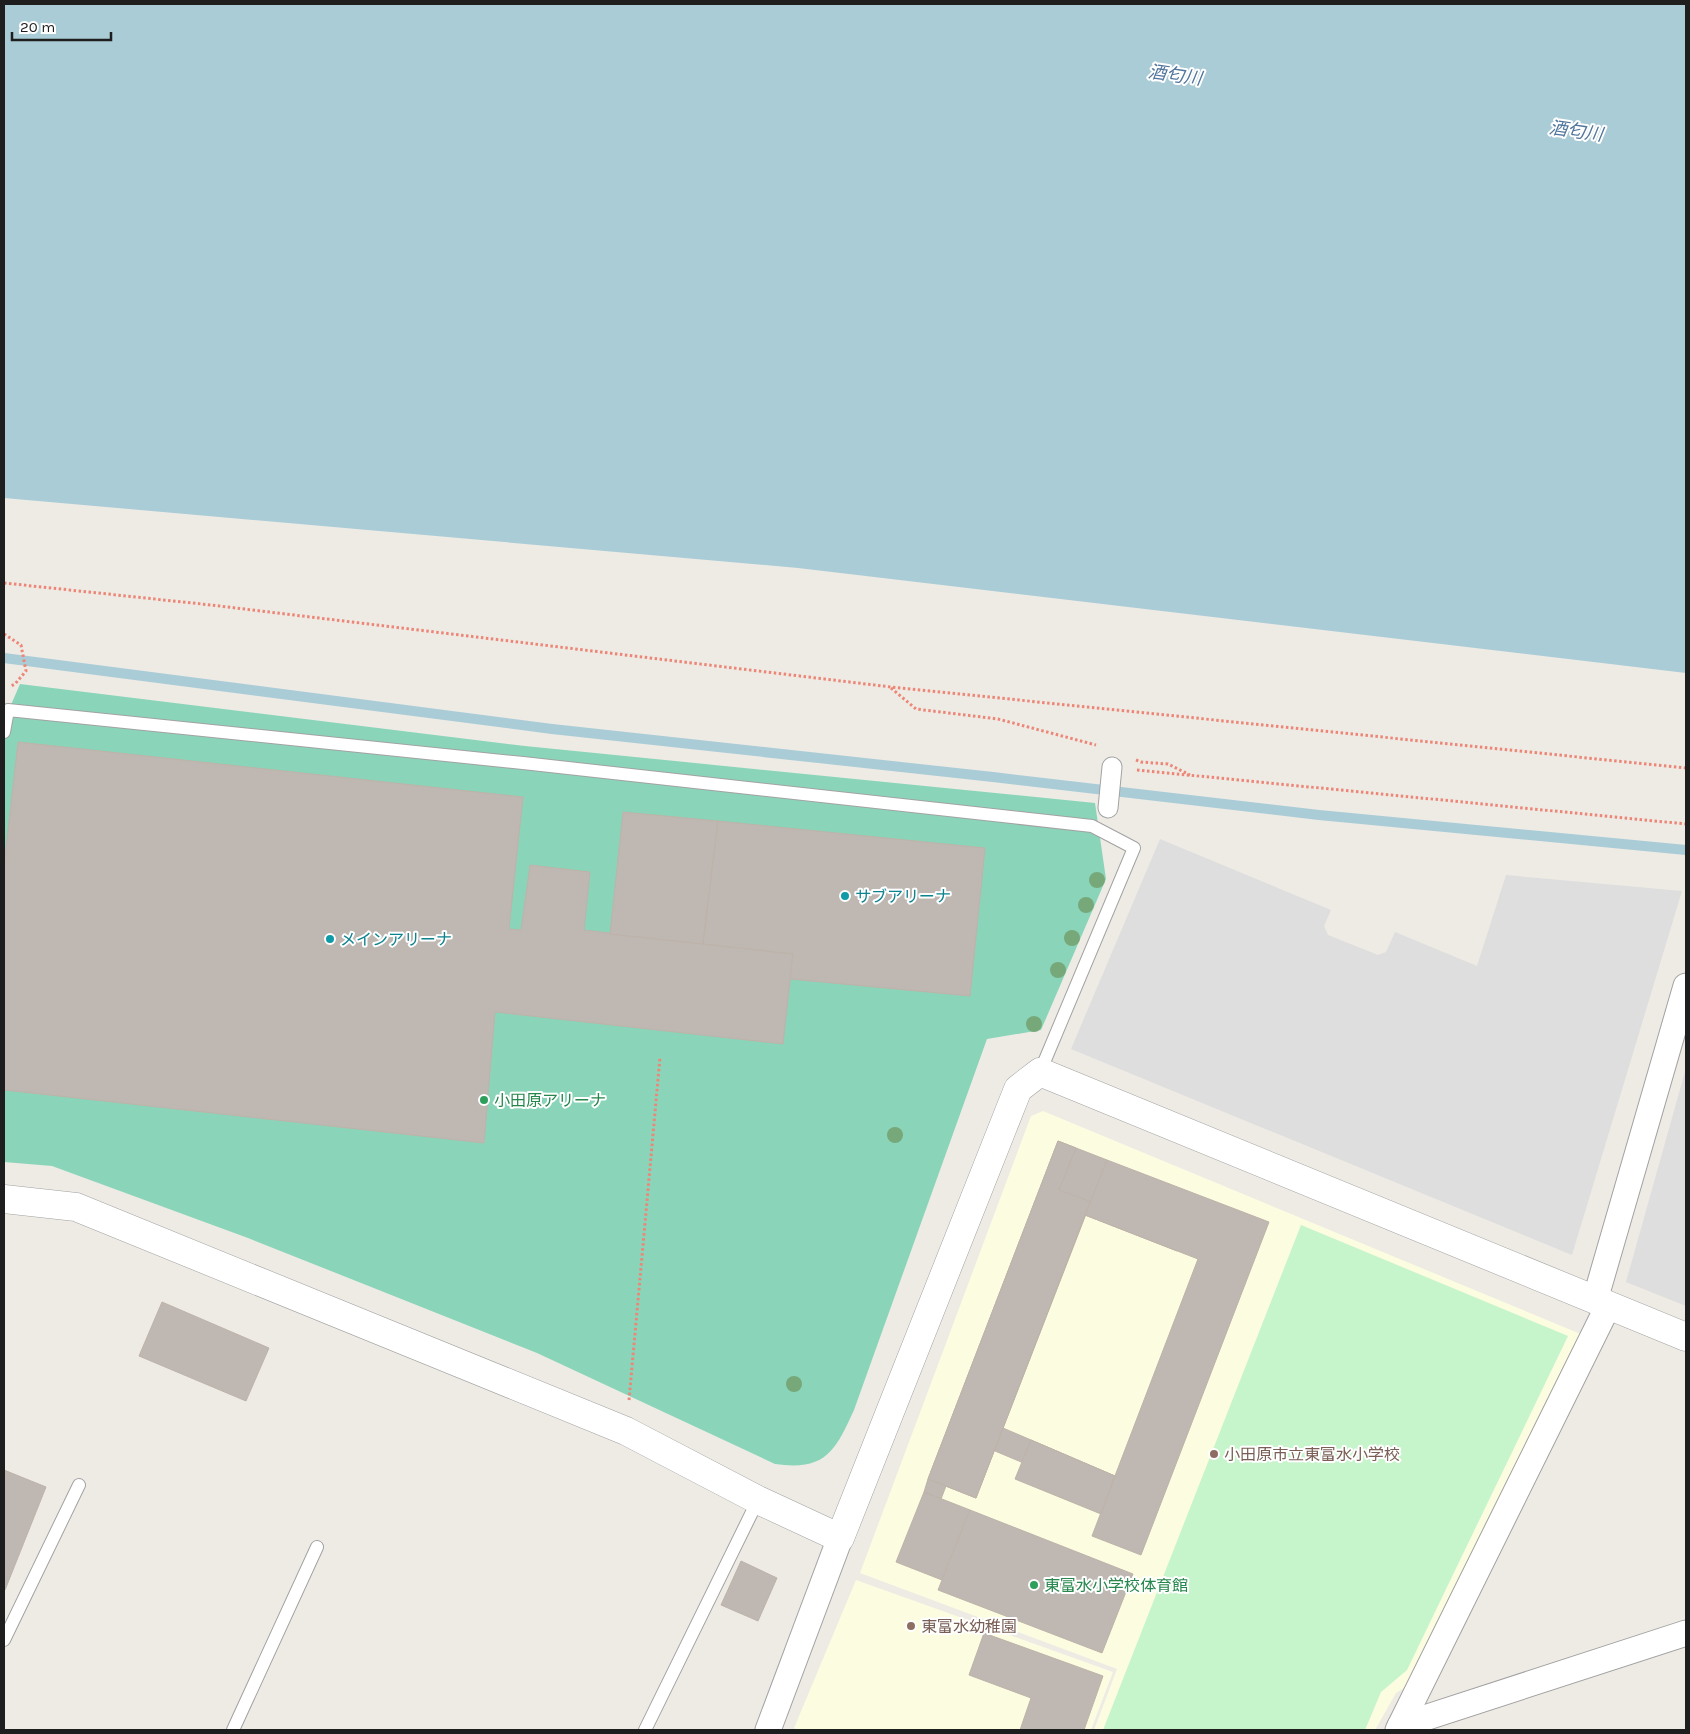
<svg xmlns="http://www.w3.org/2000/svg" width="1690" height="1734" font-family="Karla,'Noto Sans JP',sans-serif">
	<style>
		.education { fill: #fbfce0 }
		.park { fill: #c6f4cb }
		.pitch { fill: #8ad5ba }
		.parking { fill: #dedede }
		.water { fill: #aaccd7 }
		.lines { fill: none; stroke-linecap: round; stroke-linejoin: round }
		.stream { stroke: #aaccd7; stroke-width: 10 }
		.building { fill: #beb7b2; stroke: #beb3a9 }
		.service-casing { stroke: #a2a2a2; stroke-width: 14 }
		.pedestrian-casing { stroke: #a2a2a2; stroke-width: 21 }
		.minor-casing { stroke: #a2a2a2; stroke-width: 27 }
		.tertiary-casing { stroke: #a2a2a2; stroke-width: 29 }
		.path { stroke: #ec8778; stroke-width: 3; stroke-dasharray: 2.5 2.5; stroke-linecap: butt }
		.service { stroke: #fff; stroke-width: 12 }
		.pedestrian { stroke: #fff; stroke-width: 19 }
		.minor { stroke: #fff; stroke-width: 25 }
		.tertiary { stroke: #fff; stroke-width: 28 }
		.tree { fill: #77a879 }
		.culture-dot { fill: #0f9aa8; stroke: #fff; stroke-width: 2 }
		.leisure-dot { fill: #2e9e5b; stroke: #fff; stroke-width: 2 }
		.education-dot { fill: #8d6e63; stroke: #fff; stroke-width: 2 }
		.labels { text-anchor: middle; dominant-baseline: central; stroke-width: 4; stroke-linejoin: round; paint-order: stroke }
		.culture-label { font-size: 16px; fill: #0d838f; stroke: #fff; text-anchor: start }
		.leisure-label { font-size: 16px; fill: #27864d; stroke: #fff; text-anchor: start }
		.education-label { font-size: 16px; fill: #785e54; stroke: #fff; text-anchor: start }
		.water-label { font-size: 18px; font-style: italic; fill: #51759d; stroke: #fff }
	</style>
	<rect width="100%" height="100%" fill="#eeebe5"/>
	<g class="education">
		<polygon points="1043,1111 1583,1335 1409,1685 1396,1693 1375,1730 1094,1730 1117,1669 860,1573 1031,1116"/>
		<polygon points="856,1580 1113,1672 1091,1730 799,1730 794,1728"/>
	</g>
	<polygon class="park" points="1301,1225 1568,1336 1407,1670 1381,1692 1365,1730 1103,1730"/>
	<path class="pitch" d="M20,684L525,746L1095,803L1106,879L1041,1030L987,1039L854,1410C835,1452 825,1471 775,1464L537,1353L248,1238L52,1166L4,1162V721Z"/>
	<g class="parking">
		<polygon points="1160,839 1331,910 1324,926 1328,935 1378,955 1386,952 1395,932 1477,966 1506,875 1682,891 1572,1255 1071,1049"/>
		<polygon points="1686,1068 1686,1306 1626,1282"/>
	</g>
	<polygon class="water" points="4,4 1686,4 1686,673 798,568 4,498"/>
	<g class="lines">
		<polyline class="stream" points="4,658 552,729 993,777 1319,815 1686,850"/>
	</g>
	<g class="building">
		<polygon points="18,742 523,797 509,929 521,930 530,865 590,872 584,930 793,954 783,1044 495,1012 484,1143 4,1090 4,865"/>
		<polygon points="623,812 718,821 703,944 610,934"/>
		<polygon points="718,821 985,848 970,996 790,979 793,954 703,944"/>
		<polygon points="1058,1141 1107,1160 976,1498 928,1479"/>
		<polygon points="1058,1141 1076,1148 1059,1190 1183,1236 1177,1251 1085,1215 976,1498 928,1479"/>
		<polygon points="1107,1160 1269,1222 1141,1555 1092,1536 1198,1259 1085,1215"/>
		<polygon points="162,1302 269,1348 246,1401 139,1356"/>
		<polygon points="1003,1428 1115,1476 1107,1498 995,1451"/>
		<polygon points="1031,1440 1115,1476 1101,1514 1015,1479"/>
		<polygon points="4,1470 46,1487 5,1590 4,1589"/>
		<polygon points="928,1479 946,1486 941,1499 924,1492"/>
		<polygon points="924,1492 970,1510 942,1580 896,1562"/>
		<polygon points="970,1510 1133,1574 1102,1653 938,1590"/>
		<polygon points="741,1561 777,1578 758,1621 721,1605"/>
		<polygon points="984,1633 1103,1676 1084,1730 1020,1730 1031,1698 969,1675"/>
	</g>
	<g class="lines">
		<defs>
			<g id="service">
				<polyline points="4,732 8,710 523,763 1092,826 1134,848 1040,1072"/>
				<polyline points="4,1640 79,1485"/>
				<polyline points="233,1730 317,1547"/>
				<polyline points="645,1730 758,1500"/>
			</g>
			<polyline id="pedestrian" points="1108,808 1112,767"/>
			<g id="minor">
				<polyline points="1595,1300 1686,986"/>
				<polyline points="1400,1726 1608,1306"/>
				<polyline points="768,1730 840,1538"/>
				<polyline points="1398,1730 1400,1726 1686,1633"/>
			</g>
			<polyline id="tertiary" points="4,1199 76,1207 626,1431 758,1500 840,1538 1018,1089 1040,1072 1686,1337"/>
		</defs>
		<use href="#service" class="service-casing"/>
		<use href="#pedestrian" class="pedestrian-casing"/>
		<use href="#minor" class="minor-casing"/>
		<use href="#tertiary" class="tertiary-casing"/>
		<g class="path">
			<polyline points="4,583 211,605 891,687 1686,768"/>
			<polyline points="4,634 21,645 26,671 15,684 11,686"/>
			<polyline points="891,688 916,709 998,719 1096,745"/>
			<polyline points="1136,760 1141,762 1168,764 1190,775"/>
			<polyline points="1137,770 1686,824"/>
			<polyline points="629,1400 660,1057"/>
		</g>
		<use href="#service" class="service"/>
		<use href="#pedestrian" class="pedestrian"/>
		<use href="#minor" class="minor"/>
		<use href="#tertiary" class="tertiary"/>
	</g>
	<g class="tree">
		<circle cx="1097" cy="880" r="8"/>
		<circle cx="1086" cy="905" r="8"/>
		<circle cx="1072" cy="938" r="8"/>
		<circle cx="1058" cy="970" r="8"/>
		<circle cx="1034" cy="1024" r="8"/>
		<circle cx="895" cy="1135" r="8"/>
		<circle cx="794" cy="1384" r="8"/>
	</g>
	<g class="culture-dot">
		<circle cx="845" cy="896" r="5"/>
		<circle cx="330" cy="939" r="5"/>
	</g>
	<g class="leisure-dot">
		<circle cx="484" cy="1100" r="5"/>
		<circle cx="1034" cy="1585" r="5"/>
	</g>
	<g class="education-dot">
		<circle cx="1214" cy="1454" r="5"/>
		<circle cx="911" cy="1626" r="5"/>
	</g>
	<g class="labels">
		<g class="culture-label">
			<text x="855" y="896">サブアリーナ</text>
			<text x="340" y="939">メインアリーナ</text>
		</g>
		<g class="leisure-label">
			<text x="494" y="1100">小田原アリーナ</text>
			<text x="1044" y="1585">東富水小学校体育館</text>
		</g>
		<g class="education-label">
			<text x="1224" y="1454">小田原市立東富水小学校</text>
			<text x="921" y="1626">東富水幼稚園</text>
		</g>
		<g class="water-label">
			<text transform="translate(1175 75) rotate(8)">酒匂川</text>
			<text transform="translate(1576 131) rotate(8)">酒匂川</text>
		</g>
	</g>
	<rect width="1690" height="1734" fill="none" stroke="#1e1e1e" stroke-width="10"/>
	<path d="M12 32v8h99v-8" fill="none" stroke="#1e1e1e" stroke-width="2.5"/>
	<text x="20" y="32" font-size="15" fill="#1e1e1e" stroke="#ffffff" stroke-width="4" paint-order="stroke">20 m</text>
</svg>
